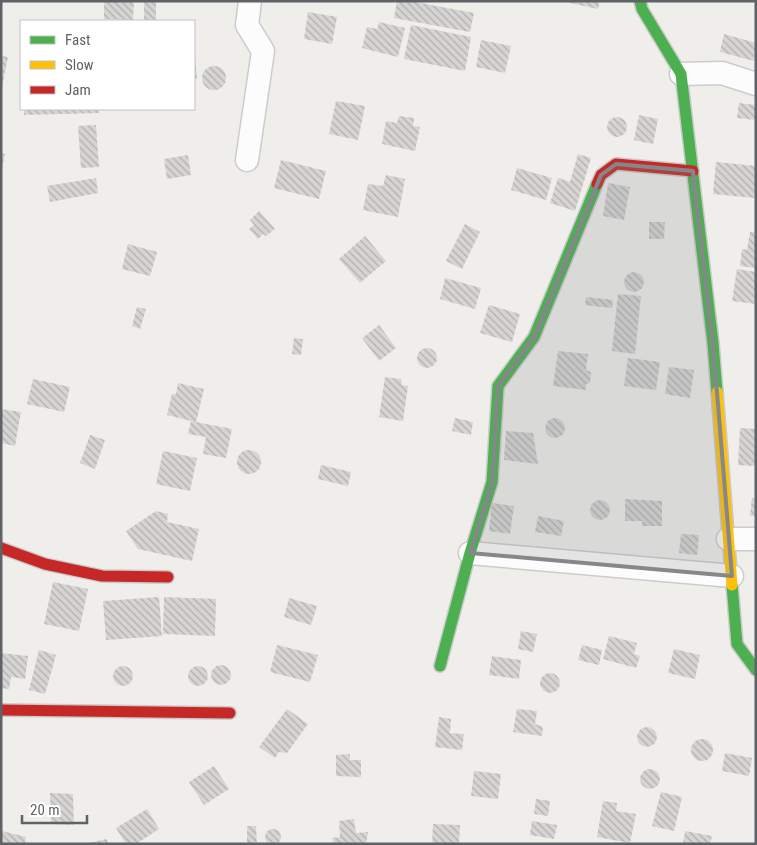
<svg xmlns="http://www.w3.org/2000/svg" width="757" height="845" font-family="'Roboto Condensed',sans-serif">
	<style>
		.building { fill: url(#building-back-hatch) }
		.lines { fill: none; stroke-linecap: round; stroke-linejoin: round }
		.street-casing { stroke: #cbcccc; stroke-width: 25 }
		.fast-casing { stroke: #cacacb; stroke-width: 14 }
		.slow-casing { stroke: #cacacb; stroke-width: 14 }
		.jam-casing { stroke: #cacacb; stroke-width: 14 }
		.street { stroke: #fdfcfc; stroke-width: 22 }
		.fast { stroke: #4caf50; stroke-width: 11 }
		.slow { stroke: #ffc107; stroke-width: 11 }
		.jam { stroke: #c62828; stroke-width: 11 }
		.marked { fill: #84888a; fill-opacity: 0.2; stroke: #84888a; stroke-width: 4; stroke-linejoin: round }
	</style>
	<defs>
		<pattern id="building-back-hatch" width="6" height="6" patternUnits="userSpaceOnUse" patternTransform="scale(1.25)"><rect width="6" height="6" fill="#d6d5d3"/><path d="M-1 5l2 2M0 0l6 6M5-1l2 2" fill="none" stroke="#b1b0af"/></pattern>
	</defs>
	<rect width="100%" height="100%" fill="#efeeea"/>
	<g class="building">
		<polygon points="104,1 134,1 133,20 104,19"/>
		<rect x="144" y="1" width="12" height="20"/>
		<polygon points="397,1 410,1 474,13 470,32 394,18"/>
		<polygon points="561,1 600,1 598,9"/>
		<polygon points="308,12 337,17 332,44 304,39"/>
		<polygon points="379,22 405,28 398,57 362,48 367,27 377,29"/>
		<polygon points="411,25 471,37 465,71 404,59"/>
		<polygon points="724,34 756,43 754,61 720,52"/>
		<polygon points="481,40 511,46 505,73 476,67"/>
		<polygon points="1,56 8,57 2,87 1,86"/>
		<polygon points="194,57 195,57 197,79 194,79"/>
		<circle cx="214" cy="78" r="12"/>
		<polygon points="336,101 365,106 358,140 329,134"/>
		<polygon points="739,103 756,105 756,120 737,118"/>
		<polygon points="24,109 99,109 99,113 24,115"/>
		<polygon points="639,115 658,119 653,144 634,140"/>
		<polygon points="399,116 414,118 413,126 420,127 415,151 382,144 386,121 397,123"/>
		<circle cx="617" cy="127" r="10"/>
		<polygon points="96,125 99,167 81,168 78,126"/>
		<polygon points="1,153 5,154 2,168 1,167"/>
		<polygon points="578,154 591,158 575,211 550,203 558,178 570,182"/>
		<polygon points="188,155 191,175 167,179 164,159"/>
		<polygon points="281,160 326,171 319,199 274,188"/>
		<polygon points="716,162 756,166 755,198 713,194"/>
		<polygon points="517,168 552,178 546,200 511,190"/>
		<polygon points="386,175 405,179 398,217 363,210 368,184 383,186"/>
		<polygon points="96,178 98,193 50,202 47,186"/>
		<polygon points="608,183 630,187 624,220 603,216"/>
		<polygon points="259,211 275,229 266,236 263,234 258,239 249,229 254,225 250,220"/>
		<polygon points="649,222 665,222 664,239 649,239"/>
		<polygon points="465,224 480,232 462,269 446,261"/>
		<polygon points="750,232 756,232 756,268 740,266 742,249 747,250"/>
		<polygon points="365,236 386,261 360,283 339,259"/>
		<polygon points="128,244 157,252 150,276 122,269"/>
		<polygon points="737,269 756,272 756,304 732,301"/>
		<circle cx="634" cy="282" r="10"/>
		<polygon points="445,278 481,288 475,309 440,299"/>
		<polygon points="618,294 641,296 635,354 612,351"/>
		<polygon points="586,297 613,300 612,308 585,305"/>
		<polygon points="489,305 520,314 512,342 480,333"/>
		<polygon points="137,307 146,309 140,329 132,326"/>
		<polygon points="379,325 396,348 379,361 362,338"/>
		<polygon points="294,338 303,339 301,355 292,354"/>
		<circle cx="427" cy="358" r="10"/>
		<polygon points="558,351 588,354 586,370 591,372 590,383 586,384 586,390 553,386"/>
		<polygon points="628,358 660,362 656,390 624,386"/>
		<polygon points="669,367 694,370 690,398 665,394"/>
		<polygon points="385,377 401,379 402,385 408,386 403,421 379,417"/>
		<polygon points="33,379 70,387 64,412 27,404"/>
		<polygon points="178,383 204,389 196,422 232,429 226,458 203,454 206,437 188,434 191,421 167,415 172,394 176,394"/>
		<polygon points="1,409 21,412 15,446 1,443"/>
		<polygon points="455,418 473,422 471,435 452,431"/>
		<circle cx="555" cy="428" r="10"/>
		<polygon points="740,428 756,429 755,466 738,465"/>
		<polygon points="506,431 533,433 538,464 504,460"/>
		<polygon points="90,435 105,440 95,469 80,463"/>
		<circle cx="249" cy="462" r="12"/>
		<polygon points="163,451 197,458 190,491 156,484"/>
		<polygon points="321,465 351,472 348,486 318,479"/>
		<polygon points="752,498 756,499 756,516 750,516"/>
		<polygon points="625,499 662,501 662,526 642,526 642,521 625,521"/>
		<circle cx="600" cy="510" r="10"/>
		<polygon points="492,503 514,506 510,534 489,531"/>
		<polygon points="156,511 168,514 167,522 199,529 192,561 138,549 126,531"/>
		<polygon points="538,516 564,521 561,536 535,532"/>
		<polygon points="681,534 699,535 697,555 679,553"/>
		<polygon points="53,582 88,589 79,631 44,624"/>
		<polygon points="159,597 162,636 106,640 103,601"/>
		<polygon points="164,597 216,599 215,636 163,634"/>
		<polygon points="289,598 317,606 311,625 284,617"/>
		<polygon points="521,631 537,634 533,652 518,649"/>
		<polygon points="609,636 637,643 634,654 640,656 636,668 603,659"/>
		<polygon points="277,645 318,655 310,682 270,672"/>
		<polygon points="582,645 602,650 599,665 578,660"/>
		<polygon points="674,649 700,655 695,679 668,673"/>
		<polygon points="39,650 56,655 45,694 29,690"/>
		<polygon points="1,653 28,656 25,679 11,677 9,689 1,688"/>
		<polygon points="492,656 521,660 519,679 489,675"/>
		<circle cx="221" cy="675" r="10"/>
		<circle cx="123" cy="676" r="10"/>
		<circle cx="198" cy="676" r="10"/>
		<circle cx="550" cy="683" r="10"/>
		<polygon points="287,709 308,724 287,753 279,752 275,758 259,747"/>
		<polygon points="517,709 537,711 535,724 543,727 542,736 513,732"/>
		<polygon points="439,717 451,719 450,733 464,734 462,750 435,747"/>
		<circle cx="647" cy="737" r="10"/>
		<circle cx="702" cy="750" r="11"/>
		<polygon points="725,753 752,758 749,776 722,771"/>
		<polygon points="350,754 350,760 361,760 361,777 336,776 336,755"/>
		<polygon points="214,766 229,789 204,805 189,782"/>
		<circle cx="650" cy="779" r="10"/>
		<polygon points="474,771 501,774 498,799 471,796"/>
		<polygon points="661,792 682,797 674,831 652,826"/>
		<polygon points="50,793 73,794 74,825 51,824"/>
		<polygon points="536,799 550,801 548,816 534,814"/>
		<polygon points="603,801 617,803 616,811 636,814 630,843 597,837"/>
		<polygon points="147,809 159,829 136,844 126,844 116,828"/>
		<polygon points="354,819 356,833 368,832 366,844 334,844 332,838 340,837 339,821"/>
		<polygon points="532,821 557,825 554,839 530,835"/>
		<polygon points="433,824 460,825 459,844 432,844"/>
		<polygon points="247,826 256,826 257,844 247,844"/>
		<circle cx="273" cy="837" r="8"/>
		<polygon points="2,831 26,837 25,844 1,844"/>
		<polygon points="685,831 712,836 710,844 683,844"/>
		<polygon points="107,839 108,844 88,844 88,843"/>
	</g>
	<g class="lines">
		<defs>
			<g id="street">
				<polyline points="681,74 722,73 756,84"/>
				<polyline points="247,160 263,51 247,25 250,1"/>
				<polyline points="728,539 756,539"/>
				<polyline points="470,553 732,576"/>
			</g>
			<g id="fast">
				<polyline points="640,1 642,9 681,74 713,343 717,392"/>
				<polyline points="732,585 737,644 756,670"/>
				<polyline points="440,666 470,553 492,482 498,386 534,337 597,184"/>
			</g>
			<polyline id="slow" points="717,392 732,585"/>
			<g id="jam">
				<polyline points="597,184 601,175 616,164 693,171"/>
				<polyline points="1,548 45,564 102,576 168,577"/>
				<polyline points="1,710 230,713"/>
			</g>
		</defs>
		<use href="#street" class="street-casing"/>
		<use href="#fast" class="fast-casing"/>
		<use href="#slow" class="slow-casing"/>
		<use href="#jam" class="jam-casing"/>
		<use href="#street" class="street"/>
		<use href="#fast" class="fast"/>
		<use href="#slow" class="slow"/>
		<use href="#jam" class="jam"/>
	</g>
	<path class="marked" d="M616,164L693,171L713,343L732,576L470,553L492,482L498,386L534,337L601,175Z"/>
	<rect width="757" height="845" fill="none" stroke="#5f6368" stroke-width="5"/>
	<rect x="20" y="20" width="175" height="90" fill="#ffffff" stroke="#bfc1c3"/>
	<rect x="30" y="36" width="25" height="8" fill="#4caf50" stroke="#bfc1c3"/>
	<text x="65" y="45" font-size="15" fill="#5f6368">Fast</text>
	<rect x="30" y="61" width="25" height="8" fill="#ffc107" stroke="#bfc1c3"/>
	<text x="65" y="70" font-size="15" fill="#5f6368">Slow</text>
	<rect x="30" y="86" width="25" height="8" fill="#c62828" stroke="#bfc1c3"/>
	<text x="65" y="95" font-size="15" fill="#5f6368">Jam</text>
	<path d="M22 815v8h65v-8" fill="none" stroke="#5f6368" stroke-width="2.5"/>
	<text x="30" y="815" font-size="15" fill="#5f6368" stroke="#ffffff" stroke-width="4" paint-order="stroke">20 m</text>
</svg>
